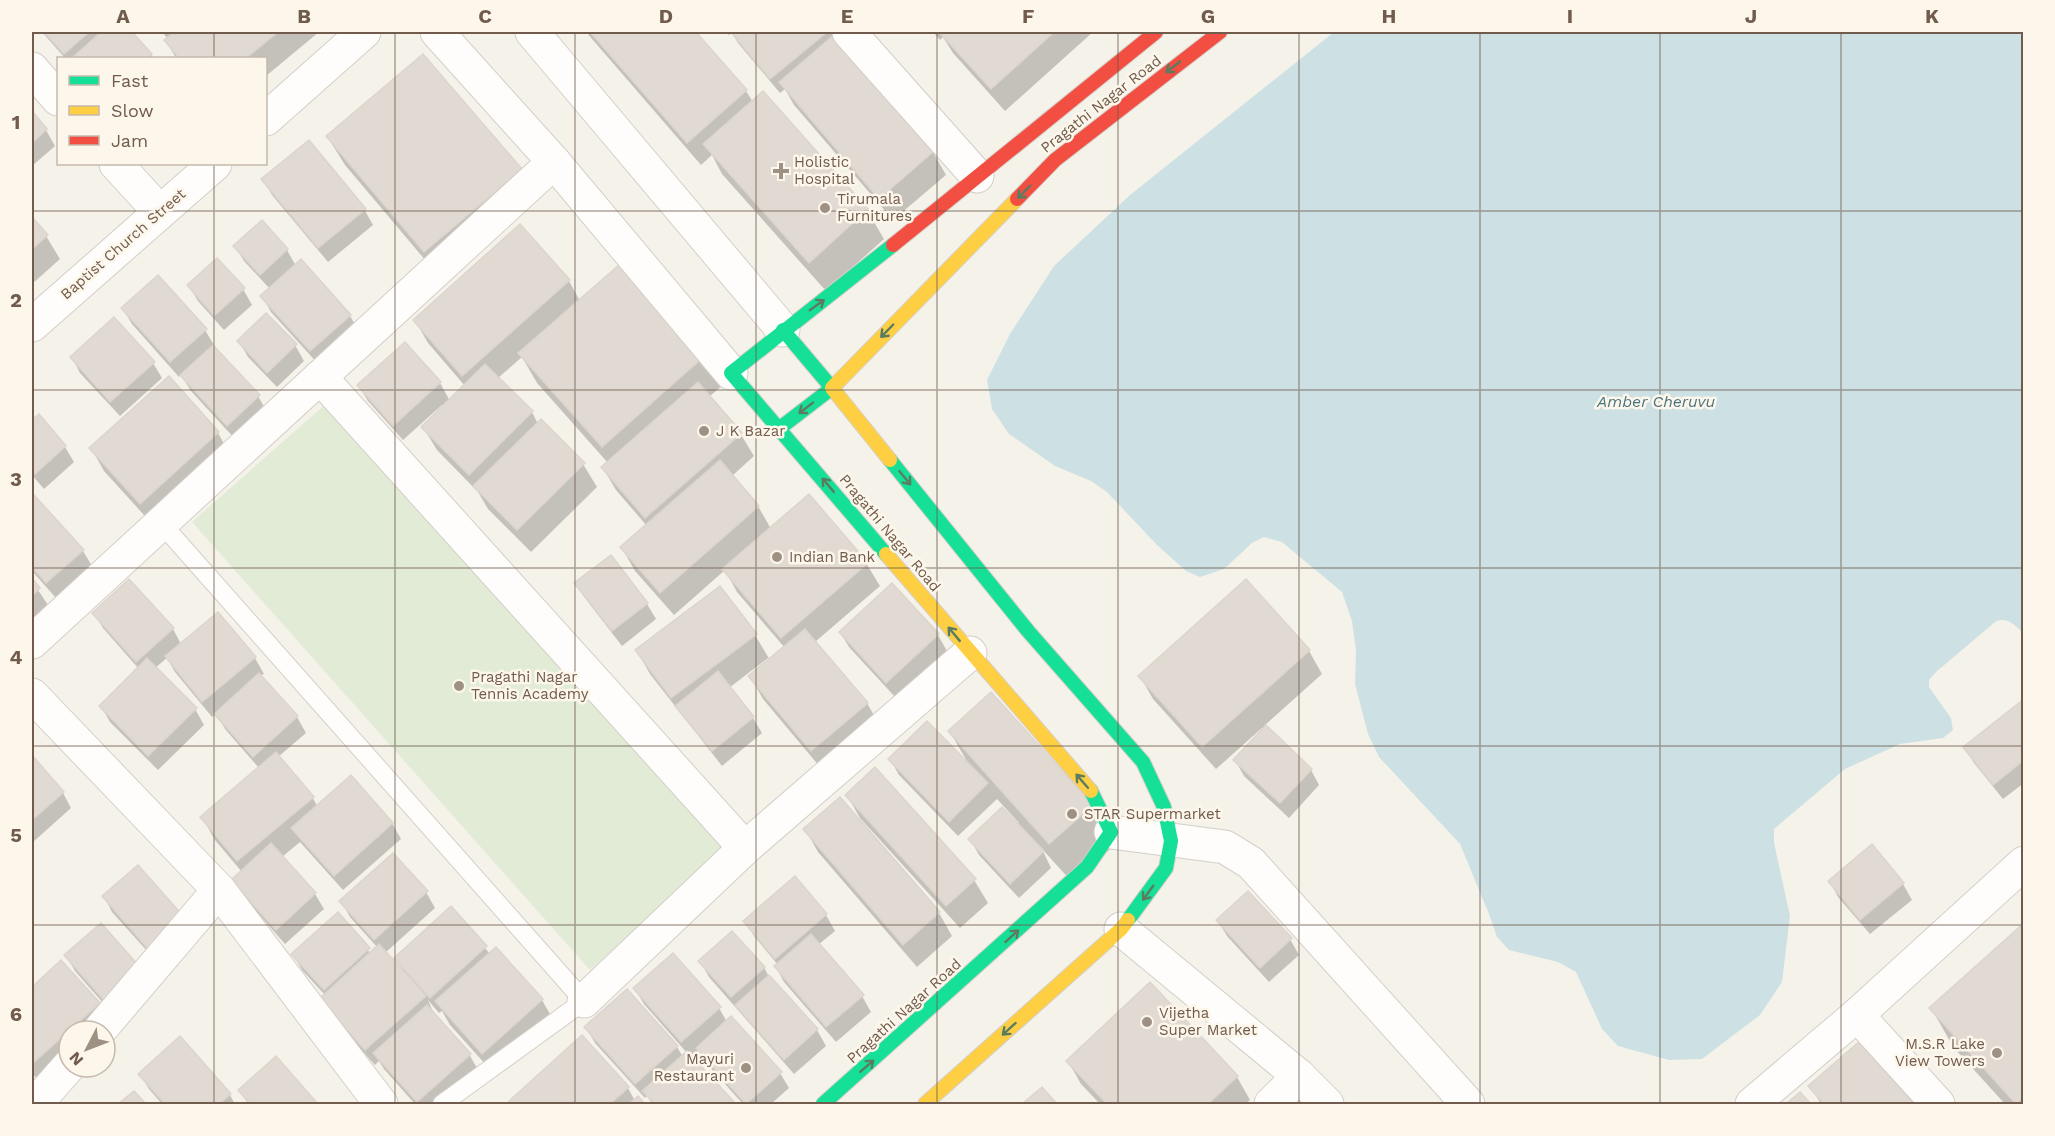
<svg xmlns="http://www.w3.org/2000/svg" width="2055" height="1136" font-family="'Work Sans',sans-serif">
	<style>
		.green { fill: #e1ebd6 }
		.water { fill: #cde1e4 }
		.shadow { fill: #0003 }
		.building { fill: #e1dad2; stroke: #ddd5cd; stroke-width: 1.5 }
		.lines { fill: none; stroke-linecap: round; stroke-linejoin: round }
		.lane-casing { stroke: #d4cfc8; stroke-width: 20 }
		.street-casing { stroke: #d4cfc8; stroke-width: 35 }
		.fast-casing { stroke: #d4cfc8; stroke-width: 16 }
		.slow-casing { stroke: #d4cfc8; stroke-width: 16 }
		.jam-casing { stroke: #d4cfc8; stroke-width: 16 }
		.lane { stroke: #fefdfc; stroke-width: 18 }
		.street { stroke: #fefdfc; stroke-width: 33 }
		.fast { stroke: #16e098; stroke-width: 14 }
		.slow { stroke: #ffcf43; stroke-width: 14 }
		.jam { stroke: #f24e42; stroke-width: 14 }
		.oneway { stroke: #5a7c60 }
		.grid { fill: none; stroke: #705b4d; stroke-width: 1.5; stroke-opacity: 0.55 }
		.poi-dot { fill: #9f9084; stroke: #fdf7eb; stroke-width: 2 }
		.labels { text-anchor: middle; dominant-baseline: central; stroke-width: 5; stroke-linejoin: round; paint-order: stroke }
		.street-label { font-size: 15px; fill: #705b4d; stroke: #fdf7eb }
		.poi-label { font-size: 15px; fill: #705b4d; stroke: #fdf7eb; text-anchor: start }
		.water-label { font-size: 16px; font-style: italic; fill: #4a7581; stroke: #fdf7eb }
		.neatline { fill: none; stroke: #705b4d; stroke-width: 2 }
		.grid-label { font-size: 20px; text-anchor: middle; font-weight: bold; fill: #705b4d }
	</style>
	<rect width="100%" height="100%" fill="#f5f2ea"/>
	<polygon class="green" points="328,402 726,849 590,970 192,522"/>
	<path class="water" d="M1334,32H2023V633C2015,625 2007,616 1995,622L1936,672L1929,680V687L1951,718L1953,730L1943,738L1900,744L1845,769L1774,829V843L1790,916L1782,982L1760,1015L1702,1059L1669,1060L1618,1046L1602,1029L1576,972L1558,962L1509,950L1497,937L1489,914L1460,844L1379,757L1368,734L1355,684L1356,651L1352,621L1342,592L1282,542L1264,537L1252,543L1224,569L1200,577L1186,571L1157,545L1107,492L1091,481L1055,466L1009,434L992,409L987,380L1010,334L1054,266L1130,195Z"/>
	<g class="shadow">
		<polygon points="42,32 130,32 154,58 65,58"/>
		<polygon points="162,32 319,32 266,76 266,58 176,58 166,41 168,39"/>
		<polygon points="586,32 695,32 746,91 753,102 867,210 884,239 826,291 722,174 712,155 701,165"/>
		<polygon points="726,32 834,32 841,44 933,152 946,175 893,220 794,105 785,89 780,93 738,43 732,33 729,35"/>
		<polygon points="933,32 1093,32 1005,111 953,53 943,37 940,40"/>
		<polygon points="32,114 46,130 55,146 32,166"/>
		<polygon points="327,136 520,170 537,200 442,280 345,165"/>
		<polygon points="263,179 364,209 373,225 328,262 272,195"/>
		<polygon points="32,219 46,236 60,259 32,284"/>
		<polygon points="262,222 287,250 296,266 350,316 359,331 320,366 271,312 262,296 270,289 244,261 235,246"/>
		<polygon points="626,261 725,383 709,397 740,433 754,456 732,476 758,506 771,529 866,563 880,586 815,642 867,703 880,726 825,773 763,699 750,676 770,660 768,658 729,688 753,718 762,733 722,766 650,674 637,651 755,635 770,660 785,648 737,592 725,570 674,615 635,571 622,548 647,526 616,490 603,468 608,463 537,383 522,357 498,378 532,412 538,424 583,464 597,487 531,552 488,509 478,492 437,450 423,427 444,407 442,405 403,440 368,401 359,386 405,344 440,383 450,401 465,386 428,343 415,320 569,281 580,301"/>
		<polygon points="189,286 243,289 252,305 224,330 198,301"/>
		<polygon points="123,309 205,330 214,345 213,347 258,396 267,412 236,440 191,391 181,375 179,377 132,324"/>
		<polygon points="239,341 295,345 304,361 277,387 248,357"/>
		<polygon points="72,357 153,363 162,378 120,416 80,373"/>
		<polygon points="168,378 218,433 231,456 154,526 104,471 91,448"/>
		<polygon points="39,416 65,447 74,462 44,489 32,475 32,422"/>
		<polygon points="32,493 83,551 92,566 56,598 32,571"/>
		<polygon points="32,581 48,605 32,619"/>
		<polygon points="129,581 173,629 181,644 218,614 255,658 264,674 260,676 297,717 306,733 278,757 312,797 318,807 392,823 401,839 343,890 300,842 282,857 315,894 324,909 285,944 242,895 233,880 242,872 215,840 202,817 259,768 225,729 216,713 212,717 175,672 167,658 155,668 195,709 204,725 158,770 110,722 101,706 139,669 103,628 94,613"/>
		<polygon points="576,583 647,604 656,619 622,646 585,598"/>
		<polygon points="840,632 938,635 947,651 896,698 849,647"/>
		<polygon points="1309,651 1322,674 1264,726 1311,770 1319,785 1289,818 1244,776 1235,760 1264,729 1262,728 1216,769 1153,699 1140,676"/>
		<polygon points="2024,701 2024,783 2003,799 1974,763 1965,748"/>
		<polygon points="950,732 1092,806 1115,845 1073,883 1042,849 1051,868 1019,898 979,855 970,839 1019,823 997,799 958,836 899,775 890,759 968,763"/>
		<polygon points="32,758 63,793 71,808 32,843"/>
		<polygon points="847,795 974,880 988,903 960,928 860,818"/>
		<polygon points="840,799 939,913 952,936 917,967 818,852 805,829"/>
		<polygon points="1871,846 1903,884 1912,900 1870,934 1838,897 1830,881"/>
		<polygon points="138,867 158,963 112,912 104,896"/>
		<polygon points="795,878 826,915 835,931 818,945 862,996 871,1012 836,1042 784,982 776,967 778,965 754,936 745,921"/>
		<polygon points="426,892 435,908 385,953 403,971 396,958 451,908 490,954 542,1000 555,1023 496,1076 450,1025 442,1011 439,1013 428,1000 433,1012 469,1054 478,1070 440,1104 415,1104 384,1069 379,1061 375,1065 330,1015 325,995 302,970 293,954 338,914 371,954 378,948 350,917 341,901"/>
		<polygon points="1218,921 1290,939 1299,955 1269,982 1227,936"/>
		<polygon points="101,925 119,1021 75,971 66,955"/>
		<polygon points="2024,925 2024,1104 2005,1104 1954,1048 1931,1008"/>
		<polygon points="700,961 764,967 769,977 817,1030 826,1046 794,1074 709,977"/>
		<polygon points="61,962 98,1004 107,1019 94,1031 69,1031 69,1054 39,1081 32,1073 32,989"/>
		<polygon points="1150,984 1237,1077 1250,1100 1245,1104 1100,1104 1081,1084 1068,1061"/>
		<polygon points="635,989 719,1008 727,1022 780,1073 789,1088 771,1104 743,1104 707,1064 699,1050 691,1057 734,1104 652,1104 647,1096 645,1098 595,1043 586,1027 627,991 677,1047 683,1057 687,1053 644,1004"/>
		<polygon points="582,1037 628,1088 635,1101 638,1098 643,1104 512,1104 511,1102"/>
		<polygon points="180,1038 230,1095 235,1104 162,1104 149,1089 140,1074"/>
		<polygon points="1860,1043 1912,1104 1821,1104 1810,1086"/>
		<polygon points="276,1059 316,1104 248,1104 240,1091"/>
	</g>
	<g class="building">
		<polygon points="44,32 89,32 64,54"/>
		<polygon points="101,32 132,32 152,54 147,58 72,58"/>
		<polygon points="174,32 278,32 246,58 179,58 164,40"/>
		<polygon points="590,32 696,32 747,90 687,143"/>
		<polygon points="731,32 827,32 770,79"/>
		<polygon points="939,32 1054,32 991,89"/>
		<polygon points="835,34 934,151 879,199 779,82"/>
		<polygon points="423,54 522,169 424,252 326,136"/>
		<polygon points="763,91 868,209 809,263 703,144"/>
		<polygon points="32,111 47,129 32,143"/>
		<polygon points="309,140 366,209 318,248 261,179"/>
		<polygon points="32,217 48,235 32,249"/>
		<polygon points="262,220 288,249 260,275 233,246"/>
		<polygon points="520,224 570,280 462,376 413,320"/>
		<polygon points="217,258 245,288 214,316 187,285"/>
		<polygon points="627,258 709,352 602,447 518,353"/>
		<polygon points="301,259 351,315 310,351 260,296"/>
		<polygon points="158,275 207,329 170,362 121,308"/>
		<polygon points="266,313 297,344 267,373 237,341"/>
		<polygon points="114,317 155,362 110,402 70,357"/>
		<polygon points="405,342 441,382 393,426 357,385"/>
		<polygon points="213,345 260,395 227,426 180,375"/>
		<polygon points="485,364 533,411 469,475 421,427"/>
		<polygon points="169,376 219,432 140,504 89,448"/>
		<polygon points="698,382 742,433 645,518 601,467"/>
		<polygon points="39,414 66,446 35,474 32,471 32,420"/>
		<polygon points="541,419 585,463 517,530 473,486"/>
		<polygon points="720,460 759,506 660,593 620,547"/>
		<polygon points="809,494 868,563 781,638 722,569"/>
		<polygon points="34,495 84,550 46,583 32,567 32,497"/>
		<polygon points="611,555 648,603 612,631 574,583"/>
		<polygon points="32,578 40,588 32,596"/>
		<polygon points="129,579 174,628 136,662 92,613"/>
		<polygon points="1246,579 1310,650 1202,747 1138,676"/>
		<polygon points="892,583 939,634 886,683 839,632"/>
		<polygon points="720,586 757,634 671,698 635,650"/>
		<polygon points="218,612 256,657 202,702 165,656"/>
		<polygon points="805,629 868,703 811,751 748,676"/>
		<polygon points="147,658 197,708 148,756 99,706"/>
		<polygon points="718,671 754,717 712,751 675,706"/>
		<polygon points="259,673 298,716 253,757 214,714"/>
		<polygon points="991,692 1093,805 1049,844 948,731"/>
		<polygon points="2024,699 2024,760 1993,785 1963,747"/>
		<polygon points="927,721 988,783 949,822 888,759"/>
		<polygon points="1266,725 1312,769 1280,803 1233,760"/>
		<polygon points="276,752 314,797 237,861 200,817"/>
		<polygon points="32,755 64,792 32,820"/>
		<polygon points="875,767 976,879 946,906 845,795"/>
		<polygon points="351,775 393,823 334,876 291,828"/>
		<polygon points="840,797 940,912 903,945 803,829"/>
		<polygon points="1002,807 1044,851 1010,884 968,839"/>
		<polygon points="271,843 316,893 276,930 231,880"/>
		<polygon points="1872,844 1904,883 1860,920 1828,881"/>
		<polygon points="393,853 428,891 374,940 339,901"/>
		<polygon points="138,865 184,917 148,949 102,896"/>
		<polygon points="795,876 827,914 775,959 743,921"/>
		<polygon points="1248,891 1292,938 1260,968 1216,920"/>
		<polygon points="451,906 487,946 430,998 394,958"/>
		<polygon points="338,912 370,948 324,990 291,954"/>
		<polygon points="101,923 146,974 109,1006 64,955"/>
		<polygon points="2024,923 2024,1097 2016,1104 1929,1008"/>
		<polygon points="732,931 765,967 731,997 698,961"/>
		<polygon points="811,934 864,995 826,1027 774,966"/>
		<polygon points="379,944 426,996 365,1050 319,999"/>
		<polygon points="496,947 543,999 482,1054 435,1001"/>
		<polygon points="673,953 721,1007 681,1042 633,988"/>
		<polygon points="61,960 100,1003 32,1064 32,987"/>
		<polygon points="769,975 818,1029 784,1060 735,1005"/>
		<polygon points="1150,982 1238,1076 1208,1104 1107,1104 1066,1061"/>
		<polygon points="627,989 678,1046 635,1084 584,1027"/>
		<polygon points="427,1005 471,1054 417,1102 373,1053"/>
		<polygon points="731,1016 782,1072 746,1104 696,1048"/>
		<polygon points="582,1035 629,1087 610,1104 512,1104 509,1101"/>
		<polygon points="180,1036 231,1094 219,1104 165,1104 138,1074"/>
		<polygon points="1860,1041 1914,1104 1824,1104 1808,1086"/>
		<polygon points="687,1051 736,1104 655,1104 642,1091"/>
		<polygon points="276,1056 318,1104 250,1104 238,1090"/>
		<polygon points="1042,1087 1057,1104 1022,1104"/>
		<polygon points="134,1091 146,1104 118,1104"/>
		<polygon points="1800,1092 1811,1104 1786,1104"/>
		<polygon points="638,1096 645,1104 629,1104"/>
	</g>
	<g class="lines">
		<defs>
			<polyline id="lane" points="161,523 584,1001 442,1104"/>
			<g id="street">
				<polyline points="437,32 554,162 731,373"/>
				<polyline points="532,32 783,330"/>
				<polyline points="849,32 977,176"/>
				<polyline points="32,69 58,99"/>
				<polyline points="266,119 364,32"/>
				<polyline points="116,164 160,212"/>
				<polyline points="32,325 215,164"/>
				<polyline points="320,377 745,848"/>
				<polyline points="32,642 554,162"/>
				<polyline points="32,695 219,890 381,1104"/>
				<polyline points="1111,832 1225,847 1251,863 1468,1104"/>
				<polyline points="1121,929 1299,1076 1327,1104"/>
				<polyline points="584,1001 745,848 970,653"/>
				<polyline points="1857,1015 1938,1104"/>
				<polyline points="99,1031 219,890"/>
				<polyline points="39,1100 69,1066"/>
				<polyline points="1271,1104 1299,1076"/>
				<polyline points="1752,1104 1857,1015 2024,863"/>
			</g>
			<g id="fast">
				<polyline points="780,428 832,388 783,330"/>
				<polyline points="890,460 1028,631 1143,762 1164,807 1171,841 1166,868 1128,920"/>
				<polyline points="886,554 731,373 893,245"/>
				<polyline points="823,1104 1087,867 1111,832 1091,791"/>
			</g>
			<g id="slow">
				<polyline points="890,460 832,388 1017,199"/>
				<polyline points="886,554 1091,791"/>
				<polyline points="925,1104 1121,929 1128,920"/>
			</g>
			<g id="jam">
				<polyline points="1017,199 1055,160 1220,32"/>
				<polyline points="893,245 1156,32"/>
			</g>
		</defs>
		<use href="#lane" class="lane-casing"/>
		<use href="#street" class="street-casing"/>
		<use href="#fast" class="fast-casing"/>
		<use href="#slow" class="slow-casing"/>
		<use href="#jam" class="jam-casing"/>
		<use href="#lane" class="lane"/>
		<use href="#street" class="street"/>
		<use href="#fast" class="fast"/>
		<use href="#slow" class="slow"/>
		<use href="#jam" class="jam"/>
	</g>
	<defs><path id="oneway-shaft" d="M-6 0H5M1.5-3L5.5 0L1.5 3" fill="none" stroke-width="1.6" stroke-linecap="round" stroke-linejoin="round" transform="scale(1.5)"/></defs>
	<g class="oneway">
		<use href="#oneway-shaft" transform="translate(1173 67) rotate(142)"/>
		<use href="#oneway-shaft" transform="translate(1024 192) rotate(134)"/>
		<use href="#oneway-shaft" transform="translate(817 305) rotate(-36)"/>
		<use href="#oneway-shaft" transform="translate(887 331) rotate(134)"/>
		<use href="#oneway-shaft" transform="translate(806 408) rotate(142)"/>
		<use href="#oneway-shaft" transform="translate(905 478) rotate(51)"/>
		<use href="#oneway-shaft" transform="translate(828 485) rotate(-130)"/>
		<use href="#oneway-shaft" transform="translate(954 634) rotate(-130)"/>
		<use href="#oneway-shaft" transform="translate(1082 781) rotate(-131)"/>
		<use href="#oneway-shaft" transform="translate(1148 893) rotate(126)"/>
		<use href="#oneway-shaft" transform="translate(1012 936) rotate(-42)"/>
		<use href="#oneway-shaft" transform="translate(1009 1029) rotate(138)"/>
		<use href="#oneway-shaft" transform="translate(867 1066) rotate(-41)"/>
	</g>
	<path class="grid" d="M214,32V58M395,32V1104M575,32V1104M756,32V1104M937,32V1104M1118,32V1104M1299,32V1104M1480,32V1104M1660,32V1104M1841,32V1104M214,164V1104M32,211H2024M32,390H2024M32,568H2024M32,746H2024M32,925H2024"/>
	<g class="poi-dot">
		<path d="M778 162h6v6h6v6h-6v6h-6v-6h-6v-6h6z"/>
		<circle cx="825" cy="208" r="6"/>
		<circle cx="704" cy="431" r="6"/>
		<circle cx="777" cy="557" r="6"/>
		<circle cx="459" cy="686" r="6"/>
		<circle cx="1072" cy="814" r="6"/>
		<circle cx="1147" cy="1022" r="6"/>
		<circle cx="1997" cy="1053" r="6"/>
		<circle cx="746" cy="1068" r="6"/>
	</g>
	<g class="labels">
		<g class="street-label">
			<text transform="translate(1101 104) rotate(-38)">Pragathi Nagar Road</text>
			<text transform="translate(123 244) rotate(-41)">Baptist Church Street</text>
			<text transform="translate(890 533) rotate(50)">Pragathi Nagar Road</text>
			<text transform="translate(904 1011) rotate(-42)">Pragathi Nagar Road</text>
		</g>
		<g class="poi-label">
			<text x="794" y="162">Holistic<tspan x="794" dy="17">Hospital</tspan></text>
			<text x="837" y="199">Tirumala<tspan x="837" dy="17">Furnitures</tspan></text>
			<text x="716" y="431">J K Bazar</text>
			<text x="789" y="557">Indian Bank</text>
			<text x="471" y="677">Pragathi Nagar<tspan x="471" dy="17">Tennis Academy</tspan></text>
			<text x="1084" y="814">STAR Supermarket</text>
			<text x="1159" y="1013">Vijetha<tspan x="1159" dy="17">Super Market</tspan></text>
			<text x="1985" y="1044" text-anchor="end">M.S.R Lake<tspan x="1985" dy="17">View Towers</tspan></text>
			<text x="734" y="1059" text-anchor="end">Mayuri<tspan x="734" dy="17">Restaurant</tspan></text>
		</g>
		<g class="water-label">
			<text x="1656" y="401">Amber Cheruvu</text>
		</g>
	</g>
	<rect width="2055" height="1136" fill="none" stroke="#fdf7eb" stroke-width="66"/>
	<rect x="57" y="57" width="210" height="108" fill="#fdf7eb" stroke="#c5b9ac" stroke-width="1.5"/>
	<rect x="69" y="76" width="30" height="9" fill="#16e098" stroke="#c5b9ac" stroke-width="1.5"/>
	<text x="111" y="87" font-size="18" fill="#705b4d">Fast</text>
	<rect x="69" y="106" width="30" height="9" fill="#ffcf43" stroke="#c5b9ac" stroke-width="1.5"/>
	<text x="111" y="117" font-size="18" fill="#705b4d">Slow</text>
	<rect x="69" y="136" width="30" height="9" fill="#f24e42" stroke="#c5b9ac" stroke-width="1.5"/>
	<text x="111" y="147" font-size="18" fill="#705b4d">Jam</text>
	<g transform="translate(87 1049) rotate(228)"><circle r="28" fill="#fdf7eb" stroke="#c5b9ac" stroke-width="1.5"/>
	<path d="M0-4.5L10 22L0 15L-10 22Z" fill="#9f9084"/>
	<text y="-9" font-size="16" font-weight="bold" text-anchor="middle" fill="#705b4d">N</text>
	</g>
	<rect x="33" y="33" width="1989" height="1070" class="neatline"/>
	<g class="grid-label">
		<text x="123" y="23">A</text>
		<text x="304" y="23">B</text>
		<text x="485" y="23">C</text>
		<text x="666" y="23">D</text>
		<text x="847" y="23">E</text>
		<text x="1028" y="23">F</text>
		<text x="1208" y="23">G</text>
		<text x="1389" y="23">H</text>
		<text x="1570" y="23">I</text>
		<text x="1751" y="23">J</text>
		<text x="1932" y="23">K</text>
		<text x="16" y="129">1</text>
		<text x="16" y="307">2</text>
		<text x="16" y="486">3</text>
		<text x="16" y="664">4</text>
		<text x="16" y="842">5</text>
		<text x="16" y="1021">6</text>
	</g>
</svg>
